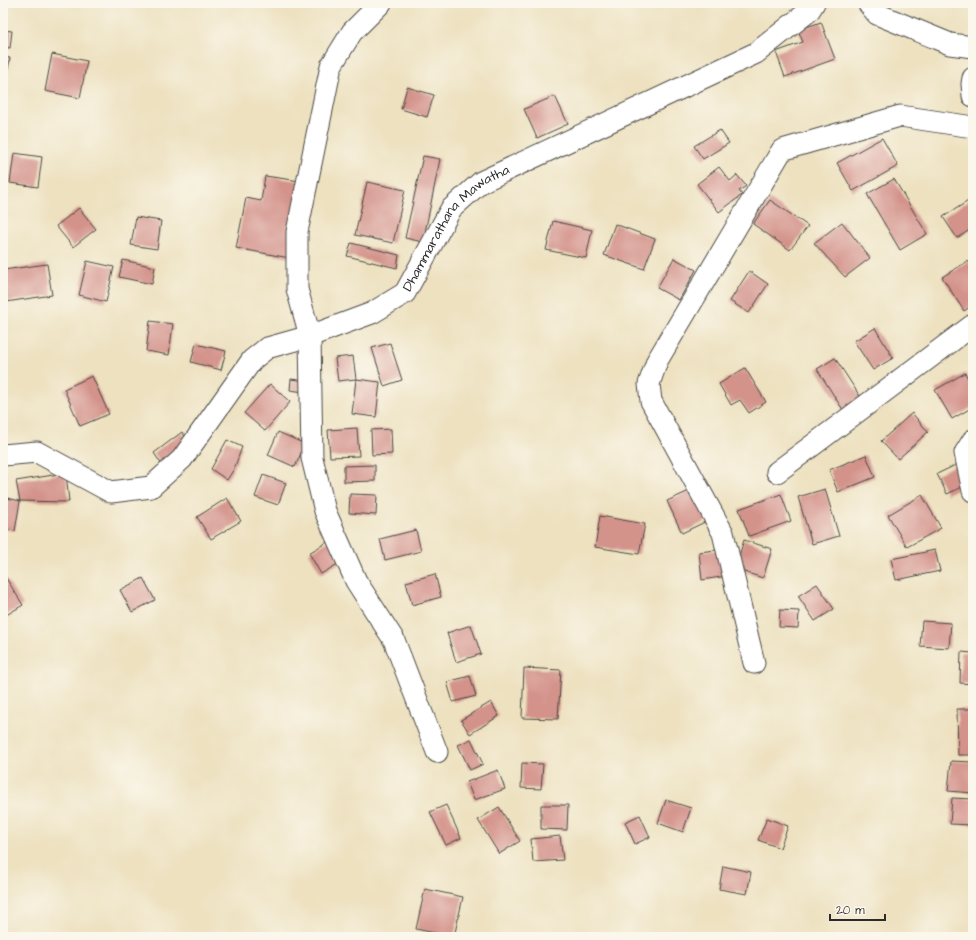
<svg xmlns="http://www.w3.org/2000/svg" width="976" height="940" font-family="'Architects Daughter',sans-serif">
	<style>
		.building { fill: #d3928a }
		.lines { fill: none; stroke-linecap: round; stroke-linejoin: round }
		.minor-casing { stroke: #484641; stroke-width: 23 }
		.minor { stroke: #fff; stroke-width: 21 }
		.labels { text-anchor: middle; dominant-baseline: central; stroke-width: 4; stroke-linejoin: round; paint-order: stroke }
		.street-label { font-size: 14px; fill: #2b2b2b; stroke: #fbf7ec }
	</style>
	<rect width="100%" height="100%" fill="#fbf7ec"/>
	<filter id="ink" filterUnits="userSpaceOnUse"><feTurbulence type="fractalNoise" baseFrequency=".025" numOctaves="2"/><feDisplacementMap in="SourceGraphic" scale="8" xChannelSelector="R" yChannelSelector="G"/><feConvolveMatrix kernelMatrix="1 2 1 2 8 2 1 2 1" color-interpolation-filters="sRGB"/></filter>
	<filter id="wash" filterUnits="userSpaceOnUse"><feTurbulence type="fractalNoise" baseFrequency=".012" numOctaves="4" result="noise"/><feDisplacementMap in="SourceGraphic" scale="16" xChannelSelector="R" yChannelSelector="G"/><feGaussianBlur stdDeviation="0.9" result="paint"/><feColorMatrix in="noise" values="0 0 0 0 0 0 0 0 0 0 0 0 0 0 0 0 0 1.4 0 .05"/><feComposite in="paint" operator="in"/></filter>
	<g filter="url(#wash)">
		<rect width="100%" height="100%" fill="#ede1c0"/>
		<g id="blocks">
			<g class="building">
				<polygon points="821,22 835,59 785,77 776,52 803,42 798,30"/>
				<polygon points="3,30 12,31 10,48 3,47"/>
				<polygon points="52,54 87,61 80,98 45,91"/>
				<polygon points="3,57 10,58 6,80 3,79"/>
				<polygon points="407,87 434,95 427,117 401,109"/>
				<polygon points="555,96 568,124 537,138 524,109"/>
				<polygon points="720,130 729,143 703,159 694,146"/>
				<polygon points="882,138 898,166 853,191 837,163"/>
				<polygon points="14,153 42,157 38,187 10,183"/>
				<polygon points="423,156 440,159 423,242 405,238"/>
				<polygon points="719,167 730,181 737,175 746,186 739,191 742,195 719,212 697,184"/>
				<polygon points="265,176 300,181 295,259 236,248 246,198 261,201"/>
				<polygon points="894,179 927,234 900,250 867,194"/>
				<polygon points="367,182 405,190 393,243 355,235"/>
				<polygon points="973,198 973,228 957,238 943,217"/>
				<polygon points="770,200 808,226 790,250 753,224"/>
				<polygon points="79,208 96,229 73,247 56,226"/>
				<polygon points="136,217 161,221 157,249 131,245"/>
				<polygon points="553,221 592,230 586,258 546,250"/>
				<polygon points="842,222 870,258 845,277 814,243"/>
				<polygon points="615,224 655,239 644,269 604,255"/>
				<polygon points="351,243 399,255 397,268 347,256"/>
				<polygon points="674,258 696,270 679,300 657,288"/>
				<polygon points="123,260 155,267 152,284 119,277"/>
				<polygon points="87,261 114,267 106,302 79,295"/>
				<polygon points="968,261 973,268 973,305 964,311 942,277"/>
				<polygon points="47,264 52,295 6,302 3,282 3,270"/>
				<polygon points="749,271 768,284 749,313 730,301"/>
				<polygon points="150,321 173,324 169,355 146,351"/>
				<polygon points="875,328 893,358 873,370 854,341"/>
				<polygon points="390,343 402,380 384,386 372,348"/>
				<polygon points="196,344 226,351 221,370 191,362"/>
				<polygon points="353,356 356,379 338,381 335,358"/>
				<polygon points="835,358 863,401 845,413 817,369"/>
				<polygon points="745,368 766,402 749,413 740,400 731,405 719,384"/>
				<polygon points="965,373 973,387 973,407 952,419 935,390"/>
				<polygon points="92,376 109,414 80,426 64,389"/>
				<polygon points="291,379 313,382 311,393 290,390"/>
				<polygon points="356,379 380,382 376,417 352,414"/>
				<polygon points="270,384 290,402 265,431 244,413"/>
				<polygon points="912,413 928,432 898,459 881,441"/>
				<polygon points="357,428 359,456 330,457 328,430"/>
				<polygon points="391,429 392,454 372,455 371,430"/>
				<polygon points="182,432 190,444 162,465 154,453"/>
				<polygon points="278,432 305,444 295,467 268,455"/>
				<polygon points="227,440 242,447 234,469 227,480 211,469"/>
				<polygon points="866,455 875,477 838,492 829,470"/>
				<polygon points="966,460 973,482 947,494 937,474"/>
				<polygon points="375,465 375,481 344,482 344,466"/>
				<polygon points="66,473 69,502 20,501 16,481"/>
				<polygon points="263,475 286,483 278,505 255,497"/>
				<polygon points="696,488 711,519 682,533 667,501"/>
				<polygon points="825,489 839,536 812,544 798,497"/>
				<polygon points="350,494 377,495 376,515 349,513"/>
				<polygon points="781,494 791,521 749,536 739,509"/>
				<polygon points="922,495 941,528 907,547 888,515"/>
				<polygon points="3,497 20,501 15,531 3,529"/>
				<polygon points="227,498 241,521 211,539 197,517"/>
				<polygon points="600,516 645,524 639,554 595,547"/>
				<polygon points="416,530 421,551 385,560 380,539"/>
				<polygon points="744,540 772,549 763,578 735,569"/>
				<polygon points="329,541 341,562 321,574 309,553"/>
				<polygon points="724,549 727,576 702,580 699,552"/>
				<polygon points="935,550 940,571 896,580 891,559"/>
				<polygon points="435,574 441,597 412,605 406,582"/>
				<polygon points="6,578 23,605 3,617 3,580"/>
				<polygon points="143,578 155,600 132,612 120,590"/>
				<polygon points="817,584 834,609 815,621 798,596"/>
				<polygon points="780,610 799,611 798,628 779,627"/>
				<polygon points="922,621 951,623 949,648 920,646"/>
				<polygon points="471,625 481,654 456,662 447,633"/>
				<polygon points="961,652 973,653 973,684 960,683"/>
				<polygon points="524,668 561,670 558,719 522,718"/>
				<polygon points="470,676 476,696 453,702 447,682"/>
				<polygon points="491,702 499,716 470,734 461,720"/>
				<polygon points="957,709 973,709 973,755 958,755"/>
				<polygon points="471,739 483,764 470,770 458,745"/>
				<polygon points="951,761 973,762 973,793 948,791"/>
				<polygon points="522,763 543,764 541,789 521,788"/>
				<polygon points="498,770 505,789 474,800 467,782"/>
				<polygon points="952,798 973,799 972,825 950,824"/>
				<polygon points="666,800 691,808 683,832 658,823"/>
				<polygon points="446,805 461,838 446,845 430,812"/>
				<polygon points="541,805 568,805 567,830 541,829"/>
				<polygon points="499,807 520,841 499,854 478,820"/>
				<polygon points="640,815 650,837 635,844 625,822"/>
				<polygon points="767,818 788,826 780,848 758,840"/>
				<polygon points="560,836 563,860 533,862 531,839"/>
				<polygon points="723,866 751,872 747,894 719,889"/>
				<polygon points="425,889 463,897 454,937 416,929"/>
			</g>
		</g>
	</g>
	<g filter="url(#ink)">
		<use href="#blocks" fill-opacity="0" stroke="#484641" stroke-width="1"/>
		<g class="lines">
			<defs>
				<g id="minor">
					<polyline points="381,3 352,32 331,66 297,232 297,289 310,336 312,458 325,511 356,581 394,640 437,752"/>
					<polyline points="868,3 877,14 950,44 973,47"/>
					<polyline points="973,78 972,84 973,96"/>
					<polyline points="973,440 965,453 973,491"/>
					<path id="s1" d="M3,455L37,452L111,492L151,487L182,459L252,360L267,348L310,336L372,313L405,293L451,209L481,182L756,53L809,11L814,3"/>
					<polyline points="777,472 973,325"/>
					<polyline points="754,663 723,533 651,401 649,384 657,361 782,150 900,116 973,127"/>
				</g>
			</defs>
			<use href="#minor" class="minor-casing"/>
			<use href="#minor" class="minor"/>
		</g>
	</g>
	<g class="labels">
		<g class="street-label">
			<text stroke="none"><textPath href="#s1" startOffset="575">Dhammarathana Mawatha</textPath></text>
		</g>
	</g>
	<rect width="976" height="940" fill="none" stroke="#fbf7ec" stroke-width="16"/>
	<path d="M830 914v6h55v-6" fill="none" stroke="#2b2b2b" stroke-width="2"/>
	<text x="836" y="914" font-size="12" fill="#2b2b2b" stroke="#fbf7ec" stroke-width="3" paint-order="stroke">20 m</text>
</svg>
